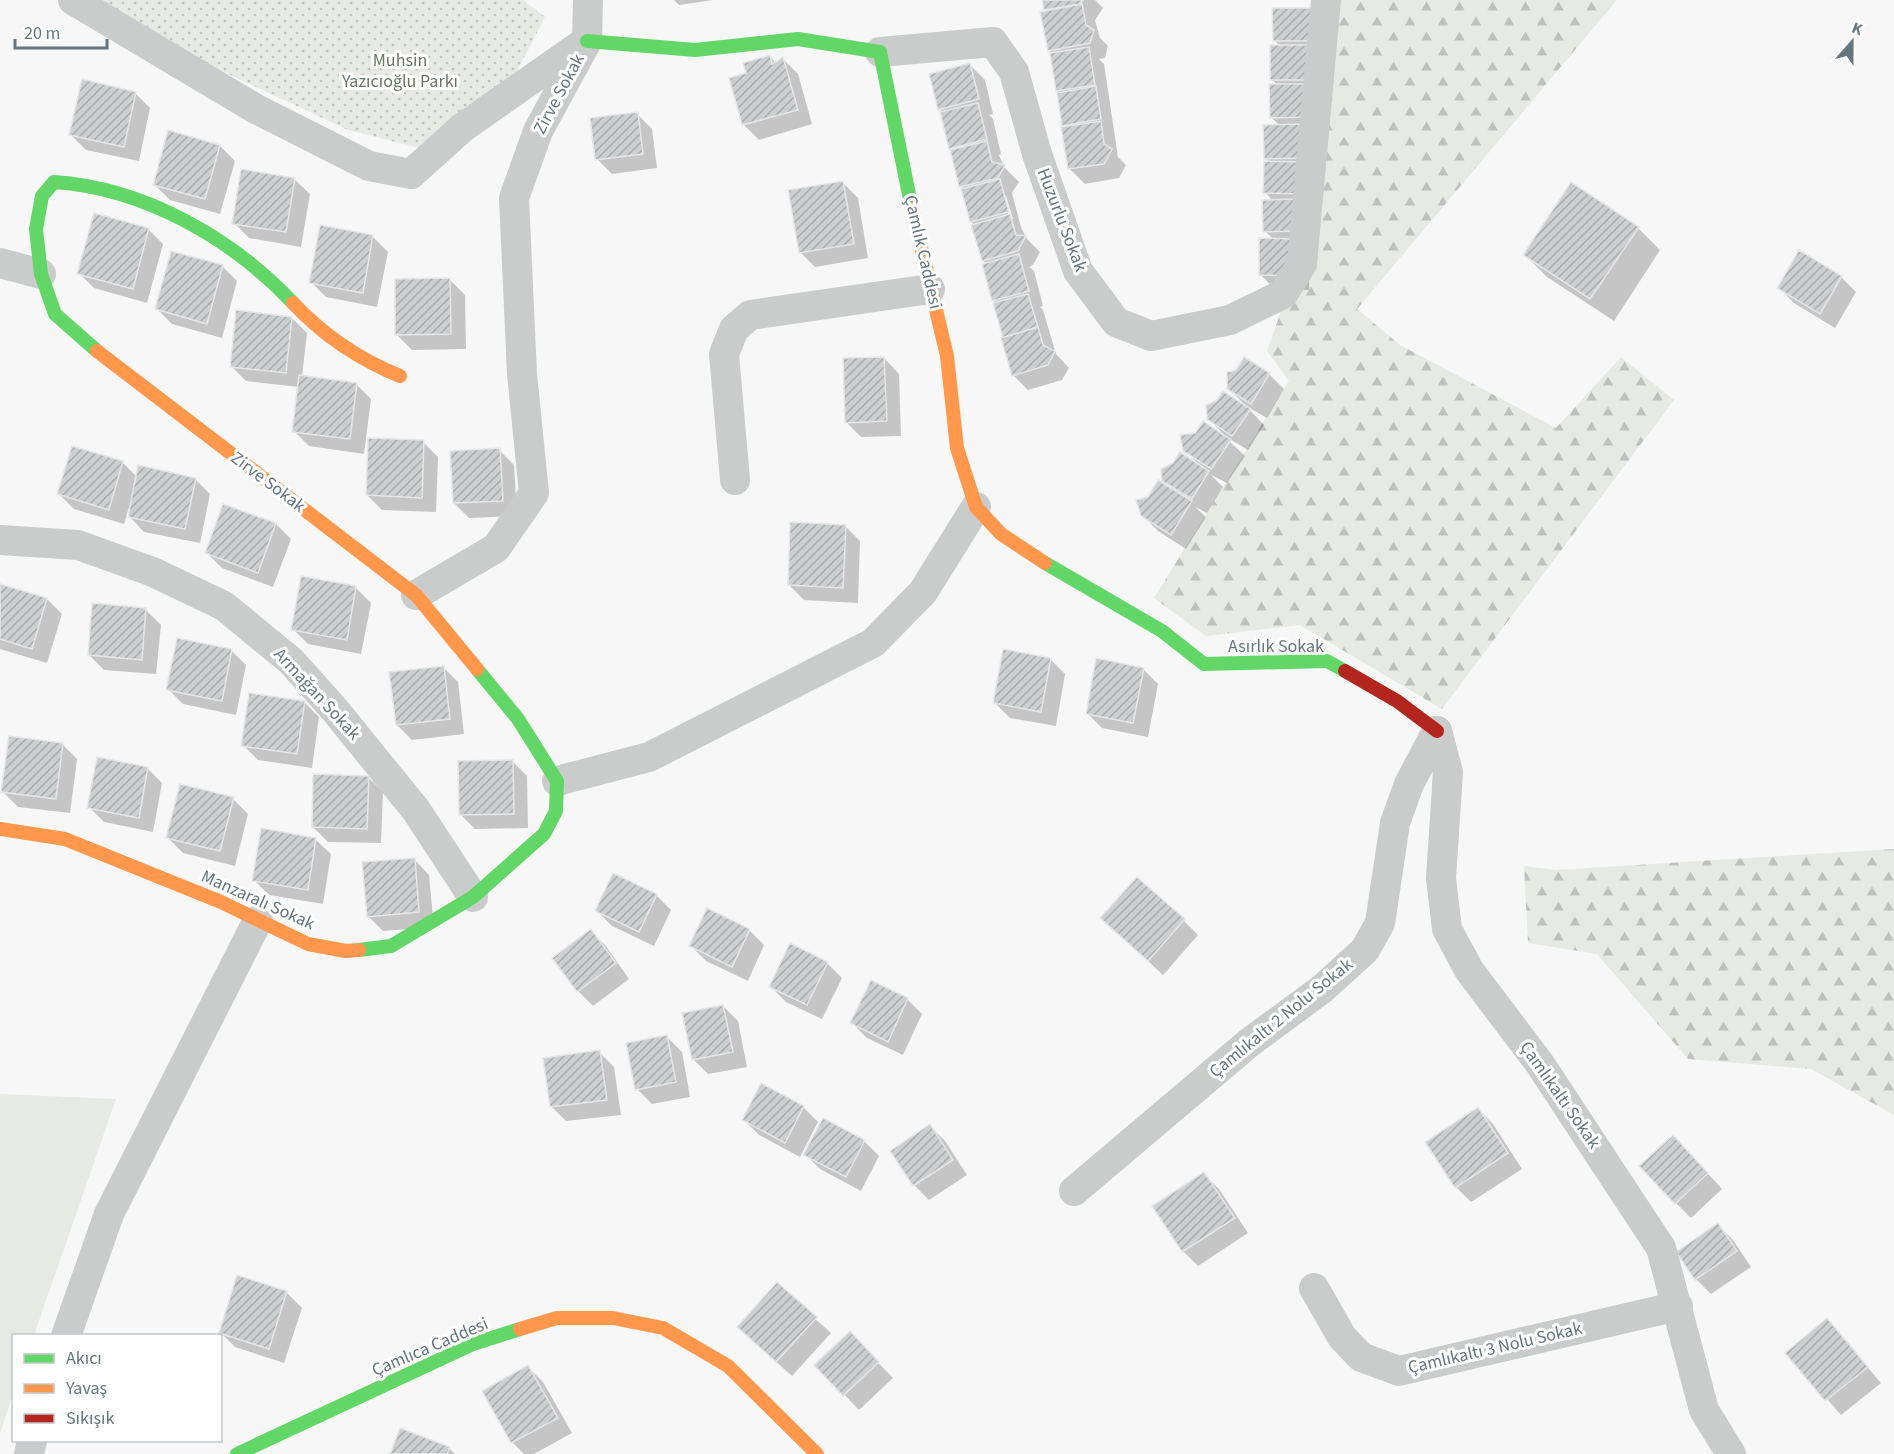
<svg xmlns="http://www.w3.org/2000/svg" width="1894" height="1454" font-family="'Source Sans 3',sans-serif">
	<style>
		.grass { fill: url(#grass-dots) }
		.forest { fill: url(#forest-firs) }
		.garden { fill: #e6e9e4 }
		.shadow { fill: #0003; fill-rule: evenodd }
		.building { fill: url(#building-hatch); stroke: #e6e6e6; stroke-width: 1.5 }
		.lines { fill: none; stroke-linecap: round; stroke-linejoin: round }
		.street { stroke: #cacccc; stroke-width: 30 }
		.fast { stroke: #63d668; stroke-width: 14 }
		.slow { stroke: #ff974d; stroke-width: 14 }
		.jam { stroke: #b3261e; stroke-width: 14 }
		.labels { text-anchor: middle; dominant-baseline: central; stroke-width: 6; stroke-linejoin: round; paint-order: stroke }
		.park-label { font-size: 18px; fill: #687764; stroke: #fff }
		.street-label { font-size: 18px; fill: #66757e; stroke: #fff }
	</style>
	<defs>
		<pattern id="grass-dots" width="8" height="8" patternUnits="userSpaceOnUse" patternTransform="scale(1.5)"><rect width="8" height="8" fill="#e6e9e4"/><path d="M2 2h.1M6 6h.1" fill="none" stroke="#bec1be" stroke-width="1.8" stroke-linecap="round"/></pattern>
		<pattern id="forest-firs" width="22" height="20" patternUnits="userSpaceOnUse" patternTransform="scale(1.5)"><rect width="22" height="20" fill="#e6e9e4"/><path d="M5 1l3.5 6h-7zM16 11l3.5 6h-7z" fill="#bec1be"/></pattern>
		<pattern id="building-hatch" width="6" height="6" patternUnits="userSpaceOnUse" patternTransform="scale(1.5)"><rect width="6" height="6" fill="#cccecf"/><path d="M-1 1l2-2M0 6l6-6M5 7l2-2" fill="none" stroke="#a9acad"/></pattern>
	</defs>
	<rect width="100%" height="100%" fill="#f7f7f7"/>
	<polygon class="grass" points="92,0 523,0 545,17 517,71 420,148 348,130 188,55"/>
	<g class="forest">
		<polygon points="1338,0 1617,0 1357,309 1400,345 1556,428 1621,357 1674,400 1442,709 1300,625 1206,636 1154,598 1289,381 1267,351 1281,311"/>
		<polygon points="1894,849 1894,1115 1811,1069 1688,1059 1597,954 1528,943 1524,866 1556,870"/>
	</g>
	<polygon class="garden" points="0,1094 116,1099 34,1335 14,1336 13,1394 0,1433"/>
	<g class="shadow">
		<polygon points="674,0 713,0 679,5"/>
		<polygon points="1044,0 1095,0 1103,8 1095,20 1100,38 1108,46 1105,58 1099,59 1104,64 1118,157 1126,165 1119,178 1085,184 1070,169 1058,94 1061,94 1057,90 1050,50"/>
		<polygon points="1310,10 1309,290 1275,289 1260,274 1274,240 1265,231 1273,201 1265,192 1270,162 1265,158 1280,126 1271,117 1278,86 1272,79 1281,47 1274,40"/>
		<polygon points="770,57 776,63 783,59 798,74 812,124 759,140 744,125 731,79 747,74"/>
		<path d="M970,65L985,80L993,114L989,115L993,119L1001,154L999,155L1004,167L1019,182L1012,193L1021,227L1027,239L1040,252L1033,265L1029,267L1034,271L1043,306L1040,307L1043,310L1056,354L1069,368L1062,380L1028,390L1013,375L997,304L993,300L987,264L983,261L975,225L971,222L963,190H965L961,186L943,113L940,109ZM1003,196H1006L1013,219H1010Z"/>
		<polygon points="135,93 150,108 139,161 86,150 71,135"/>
		<polygon points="637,114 652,129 657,168 612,174 597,159"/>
		<polygon points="220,146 235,161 220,214 170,200 155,185"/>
		<polygon points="294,179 310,194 301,247 249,238 234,223"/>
		<polygon points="842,182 858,198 868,258 815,267 800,252"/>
		<polygon points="1638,228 1660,250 1614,321 1547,277 1525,255"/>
		<polygon points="148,229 163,244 147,303 94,288 79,273"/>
		<polygon points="373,237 388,252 377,307 326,297 311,282"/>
		<polygon points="222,266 237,281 222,338 172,324 157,309"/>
		<polygon points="1841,277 1856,292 1835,328 1794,303 1779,288"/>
		<polygon points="450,280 465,295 466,349 412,350 397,335"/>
		<polygon points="292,318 307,333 302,377 356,384 371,399 364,454 309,446 294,431 299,387 246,381 231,366"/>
		<polygon points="884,358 899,374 901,436 861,437 846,422"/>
		<polygon points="1269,374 1284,389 1267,418 1246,406 1264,425 1248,450 1226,437 1208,418 1246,406 1228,388"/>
		<polygon points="1227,439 1245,456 1227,483 1211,475 1223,487 1207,513 1195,507 1206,517 1186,549 1158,531 1142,515 1174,491 1164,480 1199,465 1185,450"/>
		<polygon points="423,442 438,457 436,512 382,510 367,495"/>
		<polygon points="73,448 123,463 137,477 195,479 210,494 200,543 144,532 129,516 131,507 129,507 124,524 74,509 59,494"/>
		<polygon points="499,450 514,465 517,516 469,518 454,503"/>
		<polygon points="276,524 291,539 273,587 222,568 207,553"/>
		<polygon points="845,526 860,541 858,603 804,600 789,585"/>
		<polygon points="0,585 47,599 62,614 47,663 0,649"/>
		<polygon points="356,588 371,603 361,654 308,644 293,629"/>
		<polygon points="146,610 161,625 156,674 104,670 89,655"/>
		<polygon points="231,650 246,665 236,715 183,704 168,689"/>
		<polygon points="1050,659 1065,674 1056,726 1010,718 995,703"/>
		<polygon points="443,667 458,682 464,734 412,740 397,725"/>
		<polygon points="1143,669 1158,684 1148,737 1102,728 1087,713"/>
		<polygon points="304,702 319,717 312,768 258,760 243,745"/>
		<polygon points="62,744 77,759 70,813 18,807 3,792"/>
		<polygon points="512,761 527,776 528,828 475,829 460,814"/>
		<polygon points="147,768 162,783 153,832 104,822 89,807"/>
		<polygon points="368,777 383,792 381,843 328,842 313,827"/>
		<polygon points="233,799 248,814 235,866 183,853 168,838"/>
		<polygon points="315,839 331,854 323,904 269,895 254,880"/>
		<polygon points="414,859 429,875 434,927 383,931 368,916"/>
		<polygon points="656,895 671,910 654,946 612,926 597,911"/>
		<polygon points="1102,918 1184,921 1198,935 1163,975"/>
		<polygon points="749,930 764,945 748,981 706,961 691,946"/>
		<polygon points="591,931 606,946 629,979 593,1006 578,991"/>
		<polygon points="827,963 842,978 822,1019 786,1002 771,987"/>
		<polygon points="871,982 907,999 922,1014 903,1055 867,1038 852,1023"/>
		<polygon points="723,1006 738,1021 747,1067 708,1074 693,1059"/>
		<polygon points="667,1037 682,1052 690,1097 652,1104 637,1089"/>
		<polygon points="599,1052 614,1067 621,1115 566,1121 551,1106"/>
		<polygon points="803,1107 818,1122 800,1157 759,1135 744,1120"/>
		<polygon points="1478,1109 1493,1124 1522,1169 1471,1202 1456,1187"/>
		<polygon points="823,1120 864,1141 879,1156 861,1191 820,1169 805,1154"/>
		<polygon points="930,1126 945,1141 967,1175 929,1200 914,1185"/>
		<polygon points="1688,1152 1722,1189 1691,1218 1676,1203"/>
		<polygon points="1204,1174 1219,1189 1248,1233 1198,1266 1183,1251"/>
		<polygon points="1718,1225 1733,1240 1751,1267 1711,1294 1696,1279"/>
		<polygon points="238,1277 287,1293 302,1308 284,1363 235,1347 220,1332"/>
		<polygon points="777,1285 831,1333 792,1376 754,1342"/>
		<polygon points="1827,1320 1881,1383 1841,1415 1787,1353"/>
		<polygon points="850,1334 893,1378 859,1410 816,1365"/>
		<polygon points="528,1367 543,1382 572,1433 534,1454 524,1454 512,1442 484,1391"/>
		<polygon points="449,1448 455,1454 392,1454"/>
	</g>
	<g class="building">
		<polygon points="1042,0 1083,0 1080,4 1044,10"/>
		<polygon points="1082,4 1086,25 1094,30 1090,43 1048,51 1040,12"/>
		<polygon points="1272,8 1311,8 1311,41 1273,41"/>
		<rect x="1270" y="45" width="39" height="35"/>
		<polygon points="1089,47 1095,85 1056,91 1050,53"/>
		<polygon points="770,55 772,64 783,57 798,110 742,125 729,78 746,73 743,63"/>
		<polygon points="970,63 979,99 938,110 929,74"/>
		<polygon points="82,79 136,92 124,147 69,135"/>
		<polygon points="1269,84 1308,84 1309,117 1270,118"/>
		<polygon points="1096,86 1101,119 1062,126 1057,93"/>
		<polygon points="978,103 987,139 949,149 940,112"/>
		<polygon points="638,112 643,154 595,160 590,118"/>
		<polygon points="1101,121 1104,144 1112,149 1104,164 1068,169 1061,127"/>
		<polygon points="1305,124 1306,158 1264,159 1263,125"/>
		<polygon points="168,130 220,145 205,199 153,185"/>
		<polygon points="987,141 992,162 1005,165 998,178 959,187 950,150"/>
		<polygon points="1264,161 1301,162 1301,194 1263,193"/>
		<polygon points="241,169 295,178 286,232 232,224"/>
		<polygon points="1000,179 1009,212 970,222 961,189"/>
		<polygon points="843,181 854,244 799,253 788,190"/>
		<polygon points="1571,182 1639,227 1590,299 1523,255"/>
		<polygon points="1298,199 1299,231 1263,232 1262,200"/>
		<polygon points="94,213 149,228 133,289 77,274"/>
		<polygon points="1010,214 1016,235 1026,236 1018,251 982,261 971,225"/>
		<polygon points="320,225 373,235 363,293 309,283"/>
		<polygon points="1259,238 1295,239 1294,276 1259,275"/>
		<polygon points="1799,250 1842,276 1820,314 1777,288"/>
		<polygon points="171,251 223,265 207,324 155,309"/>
		<polygon points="1019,254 1029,291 992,301 982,264"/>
		<polygon points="450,278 451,334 395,335 395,279"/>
		<polygon points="1028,294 1038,327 1003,338 993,303"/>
		<polygon points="236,310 292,317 286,373 230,367"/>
		<polygon points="1038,327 1043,345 1055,351 1048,365 1012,376 1001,338"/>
		<polygon points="884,357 887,421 845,423 843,358"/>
		<polygon points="1244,357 1270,373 1251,404 1227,389 1227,372 1236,370"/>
		<polygon points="299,375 357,383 350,439 292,432"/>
		<polygon points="1223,391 1251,409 1232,436 1207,419 1206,405 1216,401"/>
		<polygon points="1203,421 1231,440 1211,469 1183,451 1180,435 1195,433"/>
		<polygon points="368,438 424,440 422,498 366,495"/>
		<polygon points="72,446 123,461 109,510 57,494"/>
		<polygon points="500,448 503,501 453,503 450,451"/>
		<polygon points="1180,452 1209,471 1192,499 1162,481 1161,469 1173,463"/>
		<polygon points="138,465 196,478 185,529 128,517"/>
		<polygon points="1158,480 1192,501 1171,535 1141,516 1136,500 1148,497"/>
		<polygon points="223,504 276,523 258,573 205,553"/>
		<polygon points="790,522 846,525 843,588 788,585"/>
		<polygon points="301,576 356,586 347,640 291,630"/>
		<polygon points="0,584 47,598 32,649 0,639"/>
		<polygon points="92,603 146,608 142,660 88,655"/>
		<polygon points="177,638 232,649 222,701 166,690"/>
		<polygon points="1003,649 1051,658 1041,712 993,703"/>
		<polygon points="1096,658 1144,668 1133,723 1086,714"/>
		<polygon points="444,666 450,719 396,725 389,672"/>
		<polygon points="249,693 305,701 297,754 241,746"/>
		<polygon points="9,736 63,743 56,799 1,792"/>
		<polygon points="97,757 148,767 139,818 87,808"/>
		<polygon points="513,760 514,814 459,815 458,761"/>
		<polygon points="313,774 369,776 367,829 312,827"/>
		<polygon points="180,784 234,797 220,851 166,838"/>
		<polygon points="261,828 316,838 308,890 252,881"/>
		<polygon points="415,858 419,912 367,917 362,862"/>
		<polygon points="613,873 657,894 639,932 595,911"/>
		<polygon points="1137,877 1185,919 1148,961 1100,918"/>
		<polygon points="707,908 750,929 732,967 689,946"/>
		<polygon points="591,929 616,963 577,992 552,958"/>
		<polygon points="790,943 828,962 807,1005 769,987"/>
		<polygon points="871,980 908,998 888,1042 850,1023"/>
		<polygon points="723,1005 733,1052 692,1060 682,1013"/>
		<polygon points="667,1035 676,1082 635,1090 626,1043"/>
		<polygon points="600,1050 607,1100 550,1107 543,1058"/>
		<polygon points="761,1083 804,1106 785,1143 742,1120"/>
		<polygon points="1478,1107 1508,1153 1455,1188 1425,1142"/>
		<polygon points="823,1118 865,1140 846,1177 803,1155"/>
		<polygon points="930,1124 953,1160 913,1186 890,1151"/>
		<polygon points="1673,1135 1708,1173 1675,1204 1639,1166"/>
		<polygon points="1204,1172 1235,1218 1182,1252 1152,1206"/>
		<polygon points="1718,1223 1737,1251 1695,1280 1676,1252"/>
		<polygon points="237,1275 287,1291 269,1349 219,1333"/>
		<polygon points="777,1282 817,1317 776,1362 737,1327"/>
		<polygon points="1827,1318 1868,1367 1825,1401 1785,1353"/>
		<polygon points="850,1331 879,1362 843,1396 814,1365"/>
		<polygon points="528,1365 558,1418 511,1443 482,1391"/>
		<polygon points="400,1428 450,1447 447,1454 390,1454"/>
	</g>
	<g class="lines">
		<g class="street">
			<polyline points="73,0 256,109 369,166 411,174 462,128 582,44"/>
			<polyline points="880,52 993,42 1014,72 1037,154 1078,271 1116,322 1151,336 1230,320 1283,294 1302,264 1326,0"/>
			<polyline points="0,263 41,274"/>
			<polyline points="735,480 724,354 734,329 750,315 930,289"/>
			<polyline points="0,540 78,545 153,572 224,606 291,661 334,709 416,810 473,897"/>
			<polyline points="416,595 496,548 534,493 522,374 514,198 538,131 587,41 588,0"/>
			<polyline points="1437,731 1448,772 1441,878 1447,929 1469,970 1540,1064 1661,1248 1704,1410 1731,1454"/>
			<polyline points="557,781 649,757 873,643 923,592 976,507"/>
			<polyline points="1074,1191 1250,1042 1322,989 1365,950 1380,923 1395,823 1409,784 1437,731"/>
			<polyline points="1314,1288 1342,1337 1361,1357 1399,1371 1678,1306"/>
			<polyline points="66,1336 109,1214 258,920"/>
			<polyline points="29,1454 32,1440"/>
		</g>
		<g class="fast">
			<polyline points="587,41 695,50 798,39 880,52 912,209"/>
			<path d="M97,351L55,314L41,274L36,229L42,196L54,182C144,188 232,238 293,303"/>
			<polyline points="1045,563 1162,631 1204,664 1327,661 1345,671"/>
			<polyline points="359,950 391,946 473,897 544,834 556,811 557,781 518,719 477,669"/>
			<polyline points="237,1454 473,1344 520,1329"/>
		</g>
		<g class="slow">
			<polyline points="912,209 947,356 957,448 976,507 1001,534 1045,563"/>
			<path d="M293,303C324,336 358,359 400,376"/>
			<polyline points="97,351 416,595 477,669"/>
			<polyline points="0,829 65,839 221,902 308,944 346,951 359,950"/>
			<polyline points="520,1329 557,1318 613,1318 663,1328 728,1366 817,1454"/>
		</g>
		<polyline class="jam" points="1345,671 1397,701 1437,731"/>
	</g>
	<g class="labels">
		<g class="park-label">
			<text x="400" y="60">Muhsin<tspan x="400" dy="21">Yazıcıoğlu Parkı</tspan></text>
		</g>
		<g class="street-label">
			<text transform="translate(559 94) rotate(-62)">Zirve Sokak</text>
			<text transform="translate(1062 220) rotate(69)">Huzurlu Sokak</text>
			<text transform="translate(923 252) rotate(77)">Çamlık Caddesi</text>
			<text transform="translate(268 482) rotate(37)">Zirve Sokak</text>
			<text x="1276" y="646">Asırlık Sokak</text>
			<text transform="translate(317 694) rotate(47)">Armağan Sokak</text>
			<text transform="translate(258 900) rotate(24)">Manzaralı Sokak</text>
			<text transform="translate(1281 1018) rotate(-39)">Çamlıkaltı 2 Nolu Sokak</text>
			<text transform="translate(1560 1095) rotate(55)">Çamlıkaltı Sokak</text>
			<text transform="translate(430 1347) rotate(-23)">Çamlıca Caddesi</text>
			<text transform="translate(1495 1348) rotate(-13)">Çamlıkaltı 3 Nolu Sokak</text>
		</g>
	</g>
	<rect x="12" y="1334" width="210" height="108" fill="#ffffff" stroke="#c2c8cb" stroke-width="1.5"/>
	<rect x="24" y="1354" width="30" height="9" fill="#63d668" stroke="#c2c8cb" stroke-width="1.5"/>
	<text x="66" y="1364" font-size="18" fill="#66757e">Akıcı</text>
	<rect x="24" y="1384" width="30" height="9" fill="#ff974d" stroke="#c2c8cb" stroke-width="1.5"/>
	<text x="66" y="1394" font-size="18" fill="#66757e">Yavaş</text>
	<rect x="24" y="1414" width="30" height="9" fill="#b3261e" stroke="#c2c8cb" stroke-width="1.5"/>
	<text x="66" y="1424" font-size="18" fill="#66757e">Sıkışık</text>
	<g transform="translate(1852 42) rotate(21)" stroke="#ffffff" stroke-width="4.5" paint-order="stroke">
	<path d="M0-4.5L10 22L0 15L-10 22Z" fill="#66757e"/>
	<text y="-9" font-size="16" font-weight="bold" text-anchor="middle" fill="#66757e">K</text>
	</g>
	<path d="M15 39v9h92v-9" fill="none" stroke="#66757e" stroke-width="3"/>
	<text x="24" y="39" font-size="18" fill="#66757e" stroke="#ffffff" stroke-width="4.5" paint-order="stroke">20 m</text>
</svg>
